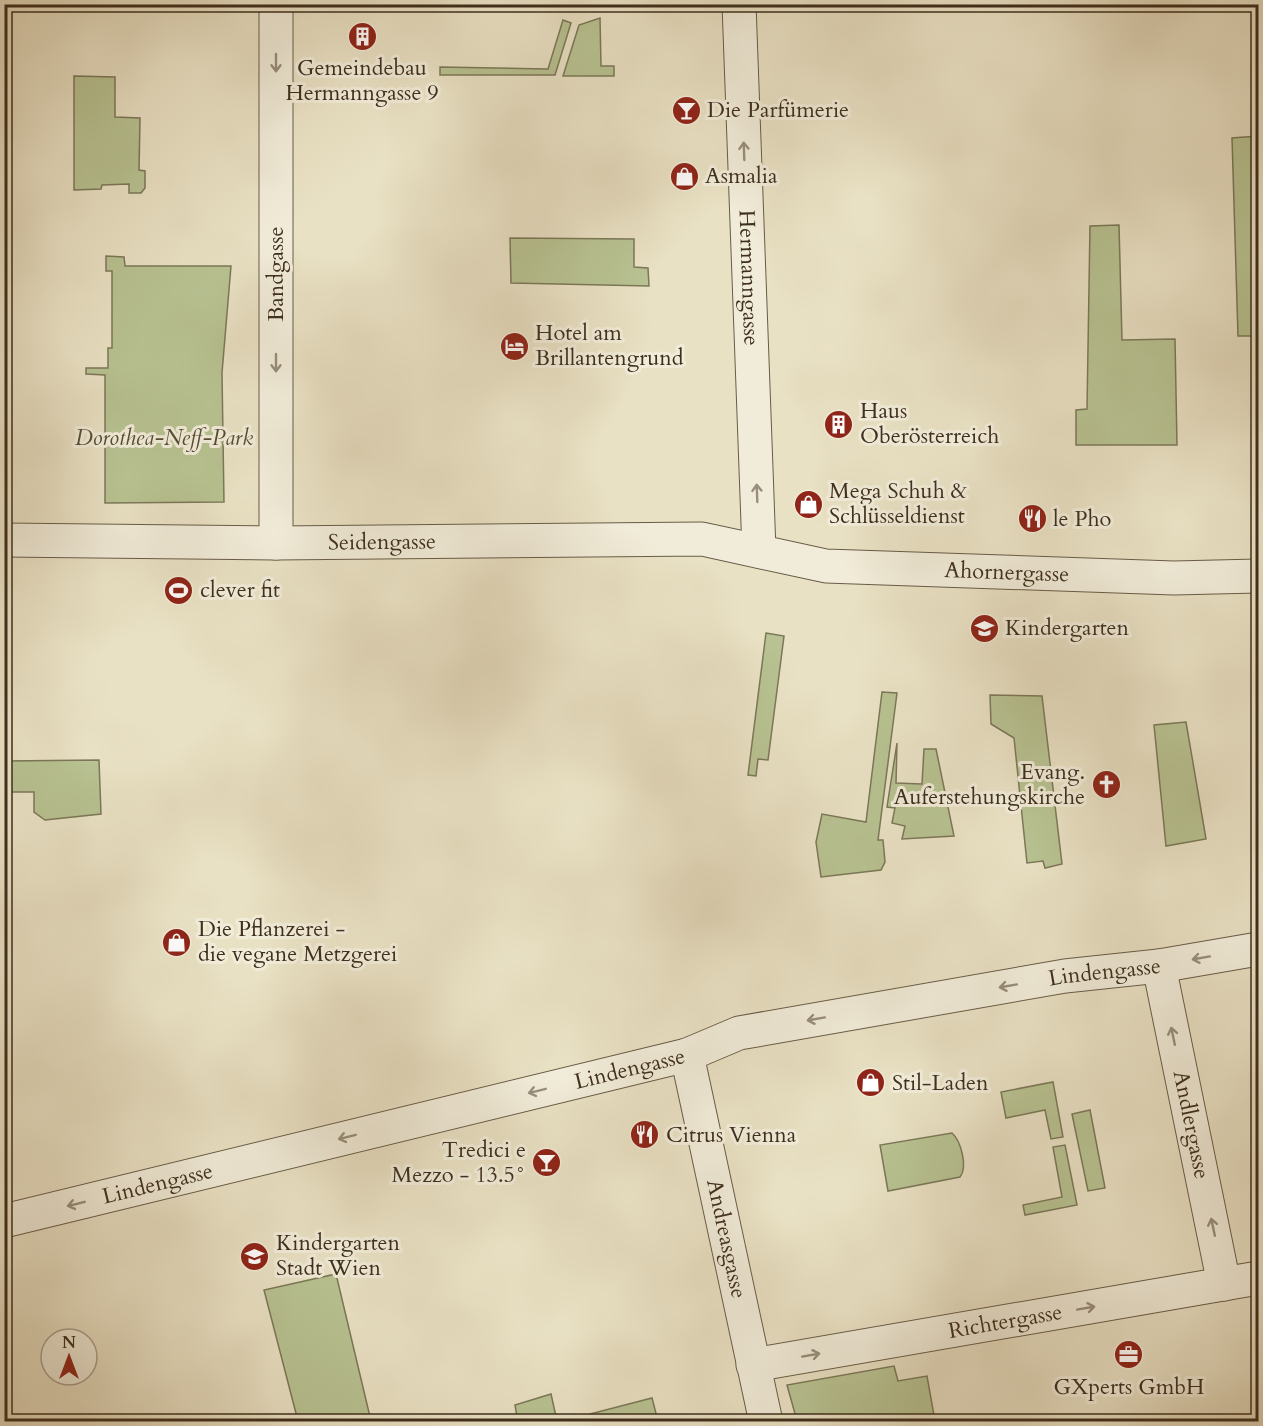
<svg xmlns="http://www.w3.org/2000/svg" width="1263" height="1426" font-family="Cardo,serif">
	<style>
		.green { fill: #b8c292; stroke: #7b7858; stroke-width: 1.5 }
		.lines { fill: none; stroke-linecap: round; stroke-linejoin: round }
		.street-casing { stroke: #695c47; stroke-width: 35 }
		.street { stroke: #f1ecd9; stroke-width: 33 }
		.oneway { stroke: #988e7b }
		.labels { text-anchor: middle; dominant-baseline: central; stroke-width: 6; stroke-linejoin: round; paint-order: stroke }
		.poi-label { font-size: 22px; fill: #3e2f1d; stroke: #f1ecd9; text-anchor: start }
		.street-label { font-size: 22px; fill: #3e2f1d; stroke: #f1ecd9 }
		.park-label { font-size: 22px; font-style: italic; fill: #564c34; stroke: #f1ecd9 }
	</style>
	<rect width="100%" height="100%" fill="#e9e1c4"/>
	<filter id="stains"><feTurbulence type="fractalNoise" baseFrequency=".00333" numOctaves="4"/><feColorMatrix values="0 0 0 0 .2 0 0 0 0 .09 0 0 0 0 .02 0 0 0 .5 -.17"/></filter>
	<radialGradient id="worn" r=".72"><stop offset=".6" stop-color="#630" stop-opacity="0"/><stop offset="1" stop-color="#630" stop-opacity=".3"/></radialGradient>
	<g class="green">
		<polygon points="600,18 601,66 614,66 614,76 563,76 579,25"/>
		<polygon points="563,20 571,23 555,75 440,75 440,67 548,69"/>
		<polygon points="74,76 115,77 115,117 140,118 139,170 145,171 145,188 141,193 129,193 129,184 102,185 101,189 74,190"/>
		<polygon points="1258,136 1258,336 1238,336 1232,138"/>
		<polygon points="1119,225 1122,340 1175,339 1177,445 1076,445 1076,410 1087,409 1090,226"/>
		<polygon points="510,238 634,239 634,267 648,268 649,286 511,283"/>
		<polygon points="106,256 124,257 125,266 231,266 222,373 224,502 105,503 105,375 86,374 86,368 108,368 108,348 112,348 112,271 106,271"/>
		<polygon points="766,633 784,636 768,760 758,759 756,776 748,775"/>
		<polygon points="882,692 897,693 878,840 883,840 885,862 881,870 821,877 816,842 822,814 866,822"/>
		<polygon points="990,695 1042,696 1062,864 1045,868 1043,861 1027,863 1014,738 991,724"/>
		<polygon points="1186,722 1206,839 1166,846 1154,725"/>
		<polygon points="897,743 896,783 922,784 924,749 936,749 954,836 902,839 905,826 892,823 895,808 887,807"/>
		<polygon points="99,760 101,814 45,820 34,812 34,792 5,792 5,761"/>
		<polygon points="1053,1082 1063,1137 1051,1139 1045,1110 1006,1118 1001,1092"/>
		<polygon points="1090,1110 1105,1188 1088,1191 1072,1114"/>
		<path d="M952,1133C961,1141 968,1167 960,1177L888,1191L880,1145Z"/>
		<polygon points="1065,1145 1077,1205 1025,1215 1023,1205 1062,1197 1053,1147"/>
		<polygon points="336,1274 371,1421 298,1421 264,1290"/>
		<polygon points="894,1366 898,1381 927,1376 935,1421 797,1421 787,1385"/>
		<polygon points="551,1394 557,1421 500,1421 517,1417 515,1405"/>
		<polygon points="652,1398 658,1421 592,1421 590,1414"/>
	</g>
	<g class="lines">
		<defs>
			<g id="street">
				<polyline points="276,4 276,543"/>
				<path id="s1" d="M739,4L759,551"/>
				<path id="s2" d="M4,540L276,543L702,539L826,566L1174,578L1258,576"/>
				<path id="s3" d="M1159,966L1224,1284"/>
				<path id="s4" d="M687,1055L766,1422"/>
				<path id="s5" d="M4,1221L687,1055L739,1033L1065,976L1159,966L1258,949"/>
				<path id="s6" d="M753,1365L1258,1278"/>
			</g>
		</defs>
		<use href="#street" class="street-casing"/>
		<use href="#street" class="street"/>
	</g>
	<defs><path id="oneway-shaft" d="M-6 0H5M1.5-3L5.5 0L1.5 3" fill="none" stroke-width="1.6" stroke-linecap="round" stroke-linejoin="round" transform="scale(1.5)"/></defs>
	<g class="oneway">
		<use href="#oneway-shaft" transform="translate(276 63) rotate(90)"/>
		<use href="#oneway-shaft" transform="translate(744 151) rotate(-92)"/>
		<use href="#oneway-shaft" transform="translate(276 363) rotate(90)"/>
		<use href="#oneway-shaft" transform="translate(757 493) rotate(-92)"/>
		<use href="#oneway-shaft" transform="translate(1201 958) rotate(170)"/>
		<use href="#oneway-shaft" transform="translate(1008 986) rotate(170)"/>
		<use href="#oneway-shaft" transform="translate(816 1019) rotate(170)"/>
		<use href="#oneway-shaft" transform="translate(1173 1036) rotate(-102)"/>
		<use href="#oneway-shaft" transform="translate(537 1091) rotate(166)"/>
		<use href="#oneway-shaft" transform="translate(347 1137) rotate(166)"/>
		<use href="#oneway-shaft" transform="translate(76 1204) rotate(166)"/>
		<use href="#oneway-shaft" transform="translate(1213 1227) rotate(-102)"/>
		<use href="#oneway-shaft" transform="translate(1086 1308) rotate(-10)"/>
		<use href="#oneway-shaft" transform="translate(811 1355) rotate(-10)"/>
	</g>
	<defs>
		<symbol id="building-disc" viewBox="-11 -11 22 22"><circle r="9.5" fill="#8f2418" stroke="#f1ecd9"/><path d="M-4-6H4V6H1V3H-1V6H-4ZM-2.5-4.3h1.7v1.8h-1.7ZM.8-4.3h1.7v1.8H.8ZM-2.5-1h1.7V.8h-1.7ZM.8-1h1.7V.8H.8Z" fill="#fff"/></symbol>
		<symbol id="bar-disc" viewBox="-11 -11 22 22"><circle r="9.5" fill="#8f2418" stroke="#f1ecd9"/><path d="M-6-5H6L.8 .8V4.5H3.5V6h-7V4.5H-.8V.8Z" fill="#fff"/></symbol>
		<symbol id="shop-disc" viewBox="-11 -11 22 22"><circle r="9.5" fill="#8f2418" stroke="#f1ecd9"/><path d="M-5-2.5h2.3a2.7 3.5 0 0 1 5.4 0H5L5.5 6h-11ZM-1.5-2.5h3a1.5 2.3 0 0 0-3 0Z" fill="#fff"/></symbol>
		<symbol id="hotel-disc" viewBox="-11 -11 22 22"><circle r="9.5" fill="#8f2418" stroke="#f1ecd9"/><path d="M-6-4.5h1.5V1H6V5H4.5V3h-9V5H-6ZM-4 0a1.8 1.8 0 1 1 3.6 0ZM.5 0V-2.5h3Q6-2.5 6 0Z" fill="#fff"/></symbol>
		<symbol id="restaurant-disc" viewBox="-11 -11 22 22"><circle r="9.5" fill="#8f2418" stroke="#f1ecd9"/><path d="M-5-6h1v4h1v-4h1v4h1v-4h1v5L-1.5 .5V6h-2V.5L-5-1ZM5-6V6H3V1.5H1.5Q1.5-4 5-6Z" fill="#fff"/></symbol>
		<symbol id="stadium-disc" viewBox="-11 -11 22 22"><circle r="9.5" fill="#8f2418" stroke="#f1ecd9"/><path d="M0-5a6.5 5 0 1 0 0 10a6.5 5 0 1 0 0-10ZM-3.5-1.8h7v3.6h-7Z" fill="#fff"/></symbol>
		<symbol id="school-disc" viewBox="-11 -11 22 22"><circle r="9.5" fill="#8f2418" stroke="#f1ecd9"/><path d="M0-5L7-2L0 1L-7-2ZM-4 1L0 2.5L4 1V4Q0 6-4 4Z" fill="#fff"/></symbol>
		<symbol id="church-disc" viewBox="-11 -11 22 22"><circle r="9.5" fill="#8f2418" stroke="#f1ecd9"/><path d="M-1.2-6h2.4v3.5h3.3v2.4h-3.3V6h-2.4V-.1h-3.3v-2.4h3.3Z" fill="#fff"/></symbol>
		<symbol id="office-disc" viewBox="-11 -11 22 22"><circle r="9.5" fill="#8f2418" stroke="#f1ecd9"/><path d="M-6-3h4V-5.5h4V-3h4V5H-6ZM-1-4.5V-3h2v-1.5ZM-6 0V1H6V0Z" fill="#fff"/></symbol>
	</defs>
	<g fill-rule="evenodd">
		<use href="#building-disc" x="346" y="20" width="33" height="33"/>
		<use href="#bar-disc" x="670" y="94" width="33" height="33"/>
		<use href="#shop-disc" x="668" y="160" width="33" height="33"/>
		<use href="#hotel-disc" x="498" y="330" width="33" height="33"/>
		<use href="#building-disc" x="822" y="408" width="33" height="33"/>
		<use href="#shop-disc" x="792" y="488" width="33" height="33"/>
		<use href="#restaurant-disc" x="1016" y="502" width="33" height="33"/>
		<use href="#stadium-disc" x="162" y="574" width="33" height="33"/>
		<use href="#school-disc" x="968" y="612" width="33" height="33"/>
		<use href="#church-disc" x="1090" y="768" width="33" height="33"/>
		<use href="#shop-disc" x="160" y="926" width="33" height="33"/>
		<use href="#shop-disc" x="854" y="1066" width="33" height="33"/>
		<use href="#restaurant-disc" x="628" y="1118" width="33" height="33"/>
		<use href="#bar-disc" x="530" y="1146" width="33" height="33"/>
		<use href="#school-disc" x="238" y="1240" width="33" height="33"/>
		<use href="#office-disc" x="1112" y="1338" width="33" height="33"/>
	</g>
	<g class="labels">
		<g class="poi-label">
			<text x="362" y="68" text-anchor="middle">Gemeindebau<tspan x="362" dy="25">Hermanngasse 9</tspan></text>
			<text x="707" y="110">Die Parfümerie</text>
			<text x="705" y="176">Asmalia</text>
			<text x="535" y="333">Hotel am<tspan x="535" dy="25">Brillantengrund</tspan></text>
			<text x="860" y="411">Haus<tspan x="860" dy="25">Oberösterreich</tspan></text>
			<text x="829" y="491">Mega Schuh &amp;<tspan x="829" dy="25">Schlüsseldienst</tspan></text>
			<text x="1053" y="519">le Pho</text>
			<text x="200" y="590">clever fit</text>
			<text x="1005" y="628">Kindergarten</text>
			<text x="1085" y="772" text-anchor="end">Evang.<tspan x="1085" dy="25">Auferstehungskirche</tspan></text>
			<text x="198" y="929">Die Pflanzerei -<tspan x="198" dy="25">die vegane Metzgerei</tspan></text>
			<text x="892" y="1083">Stil-Laden</text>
			<text x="666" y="1135">Citrus Vienna</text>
			<text x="526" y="1150" text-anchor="end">Tredici e<tspan x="526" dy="25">Mezzo - 13.5°</tspan></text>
			<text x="276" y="1243">Kindergarten<tspan x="276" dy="25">Stadt Wien</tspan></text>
			<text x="1129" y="1387" text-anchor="middle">GXperts GmbH</text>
		</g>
		<g class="street-label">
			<text transform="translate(276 274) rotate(-90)">Bandgasse</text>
			<text stroke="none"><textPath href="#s1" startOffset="274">Hermanngasse</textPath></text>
			<text stroke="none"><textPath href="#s2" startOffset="378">Seidengasse</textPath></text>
			<text stroke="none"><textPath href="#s2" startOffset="1006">Ahornergasse</textPath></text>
			<text stroke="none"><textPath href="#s5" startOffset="1130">Lindengasse</textPath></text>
			<text stroke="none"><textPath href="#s5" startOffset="644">Lindengasse</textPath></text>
			<text stroke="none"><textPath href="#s3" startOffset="162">Andlergasse</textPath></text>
			<text stroke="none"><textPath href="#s5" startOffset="158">Lindengasse</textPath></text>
			<text stroke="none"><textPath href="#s4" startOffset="188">Andreasgasse</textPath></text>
			<text stroke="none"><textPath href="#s6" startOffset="256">Richtergasse</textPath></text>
		</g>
		<g class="park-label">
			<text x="164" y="438">Dorothea-Neff-Park</text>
		</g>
	</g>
	<rect width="1263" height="1426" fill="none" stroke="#e9e1c4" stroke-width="24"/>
	<rect x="6" y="6" width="1251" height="1414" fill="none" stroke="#3e2f1d" stroke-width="3"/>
	<rect x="12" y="12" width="1239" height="1402" fill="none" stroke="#3e2f1d" stroke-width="1.5"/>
	<g transform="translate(69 1357)"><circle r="28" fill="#f1ecd9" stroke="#a9a08e" stroke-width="1.5"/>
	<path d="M0-4.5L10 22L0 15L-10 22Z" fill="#8f2418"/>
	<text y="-9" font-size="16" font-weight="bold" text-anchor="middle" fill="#3e2f1d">N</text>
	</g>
	<rect width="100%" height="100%" filter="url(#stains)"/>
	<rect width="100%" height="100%" fill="url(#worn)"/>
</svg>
